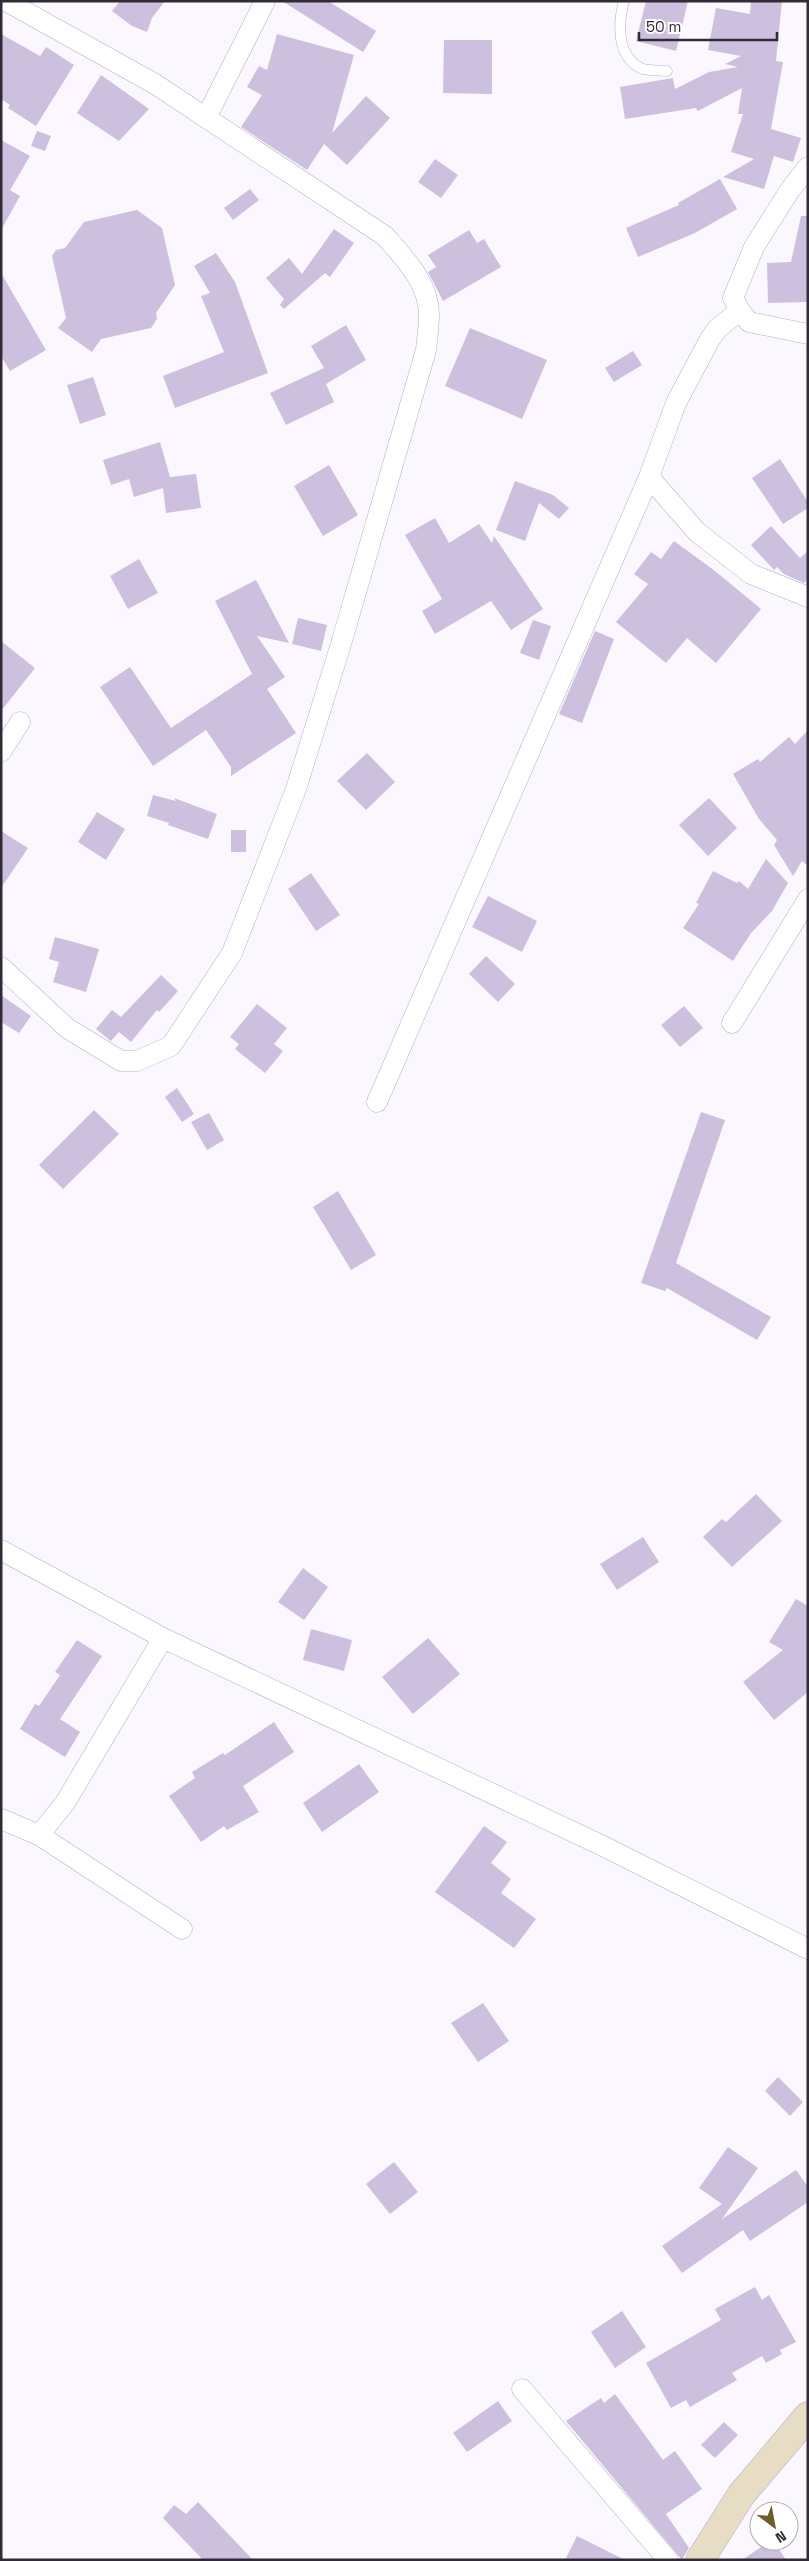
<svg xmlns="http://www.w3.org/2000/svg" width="809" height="2561" font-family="'Space Grotesk',sans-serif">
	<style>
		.building { fill: #ccc0de }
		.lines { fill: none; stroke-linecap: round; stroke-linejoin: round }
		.lane-casing { stroke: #b7abc8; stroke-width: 11 }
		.street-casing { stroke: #b7abc8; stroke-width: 21 }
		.secondary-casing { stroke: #b7abc8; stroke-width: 29 }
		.lane { stroke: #fff; stroke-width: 10 }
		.street { stroke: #fff; stroke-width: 20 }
		.secondary { stroke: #e6ddc4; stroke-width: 28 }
	</style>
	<rect width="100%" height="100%" fill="#faf8fe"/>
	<g class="building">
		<polygon points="120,1 165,1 152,18 147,32 132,26 112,11"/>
		<polygon points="282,1 328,1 376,31 363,52"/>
		<polygon points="646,1 688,1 676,51 636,41"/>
		<polygon points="751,1 782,1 776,61 783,62 771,129 801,138 793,162 774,156 764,189 723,177 754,159 731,152 743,114 738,114 742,88 698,111 696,108 625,119 620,87 673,78 675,89 709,72 738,67 725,64 741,56 708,50 716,8 750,14"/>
		<polygon points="1,34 40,56 46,47 74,65 36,126 8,108 10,105 1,99"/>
		<polygon points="277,34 354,55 332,133 366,96 390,118 347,165 324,144 307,170 241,127 262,95 247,87 259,66 267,70"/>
		<polygon points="444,40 492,40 492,94 443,93"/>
		<polygon points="101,75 149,109 119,141 77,113"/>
		<polygon points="37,131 51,136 45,151 31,146"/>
		<polygon points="1,140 30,156 10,190 20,196 1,230"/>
		<polygon points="435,159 458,175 441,198 418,182"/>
		<polygon points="720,179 737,209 695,233 638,257 626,228 679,205 678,203"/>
		<polygon points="250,189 259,200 233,220 224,208"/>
		<polygon points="137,210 162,228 175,285 156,313 157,319 151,328 101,339 92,352 58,328 66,318 52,256 56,250 65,248 84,222"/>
		<polygon points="801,216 808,216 808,302 768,303 767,263 791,262"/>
		<polygon points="334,229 354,243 330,277 325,273 284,309 280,305 284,299 266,278 289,258 302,274"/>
		<polygon points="469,230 477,243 484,239 501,267 443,301 428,272 436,267 428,255"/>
		<polygon points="216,253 235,282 268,373 175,408 163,376 224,352 201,296 210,293 194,266"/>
		<polygon points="1,273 46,350 10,371 1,356"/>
		<polygon points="346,325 366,360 326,384 334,402 286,425 270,393 324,368 311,346"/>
		<polygon points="470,328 547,360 522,419 445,386"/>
		<polygon points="633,351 642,365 614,382 605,368"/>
		<polygon points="93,377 106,415 80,424 67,385"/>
		<polygon points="160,442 170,477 196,474 201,508 166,513 163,488 134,497 129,479 111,485 103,460"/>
		<polygon points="780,459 808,502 808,508 783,524 752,478"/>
		<polygon points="329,465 358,515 323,536 294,486"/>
		<polygon points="515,481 553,495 569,508 559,519 539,503 525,541 496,530"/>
		<polygon points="435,518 449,543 479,524 492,543 494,536 543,609 511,630 491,601 435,634 422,611 442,599 405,535"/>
		<polygon points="771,526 800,558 808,551 808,579 804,583 784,574 777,567 774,570 751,545"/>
		<polygon points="674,541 715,571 761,609 716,663 687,638 666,663 616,622 648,584 634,574 651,552 661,559"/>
		<polygon points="139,559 158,593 128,609 110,576"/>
		<polygon points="256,580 289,643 257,636 285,677 267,689 296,733 231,776 231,767 206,730 153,766 100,687 130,667 171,728 252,674 215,601"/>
		<polygon points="298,618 327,625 321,651 292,644"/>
		<polygon points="533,620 551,626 539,660 520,653"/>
		<polygon points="595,631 614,639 582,723 559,714"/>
		<polygon points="1,641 35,668 1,711"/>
		<polygon points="808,730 808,866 802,861 793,876 774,845 777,840 759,819 733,774 758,759 760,762 789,737 795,744"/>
		<polygon points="367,753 395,782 366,810 337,781"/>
		<polygon points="153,795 176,801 174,798 217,814 208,839 168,825 169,823 147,816"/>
		<polygon points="709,798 737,828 708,856 679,825"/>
		<polygon points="97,812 125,829 106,860 78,842"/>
		<rect x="231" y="830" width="15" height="22"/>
		<polygon points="1,831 28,848 1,888"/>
		<polygon points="766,859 788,883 772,911 751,933 733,961 683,928 699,904 696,903 713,871 737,883 739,881 748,889"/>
		<polygon points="311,873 340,915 316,931 288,889"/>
		<polygon points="488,896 537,921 522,952 472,927"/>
		<polygon points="55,937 99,949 86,992 53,982 59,962 49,959"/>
		<polygon points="486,956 515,984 498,1002 469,974"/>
		<polygon points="161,975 178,991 159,1012 157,1010 131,1042 119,1032 111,1041 96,1029 112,1010 121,1017"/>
		<polygon points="1,995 31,1016 19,1033 1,1022"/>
		<polygon points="257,1004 287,1028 274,1044 283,1051 265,1073 235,1049 239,1044 230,1037"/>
		<polygon points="684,1006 703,1028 680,1047 661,1025"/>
		<polygon points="177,1088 194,1114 182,1122 165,1097"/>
		<polygon points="94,1110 119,1134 63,1189 39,1165"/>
		<polygon points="701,1112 725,1120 676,1263 771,1317 757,1340 667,1288 665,1291 641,1283"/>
		<polygon points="209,1113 224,1140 207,1150 191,1122"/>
		<polygon points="338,1191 376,1255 351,1270 313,1207"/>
		<polygon points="756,1494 782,1521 732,1567 703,1537 722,1519 726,1522"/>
		<polygon points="643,1537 659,1562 617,1590 600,1564"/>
		<polygon points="303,1568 328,1587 304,1620 278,1602"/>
		<polygon points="796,1599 808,1606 808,1692 774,1720 743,1682 783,1650 769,1642"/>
		<polygon points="311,1629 352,1640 344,1671 303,1660"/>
		<polygon points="428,1638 460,1674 413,1714 382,1677"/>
		<polygon points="77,1640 102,1656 60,1719 80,1732 65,1757 20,1729 35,1704 39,1706 60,1675 55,1672"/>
		<polygon points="274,1722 294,1752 243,1786 259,1812 227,1830 224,1826 201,1842 169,1796 195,1778 192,1772 223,1753 225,1755"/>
		<polygon points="359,1764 379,1792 322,1832 303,1803"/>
		<polygon points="484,1826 507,1842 491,1863 511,1879 501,1893 536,1919 514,1948 435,1892"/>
		<polygon points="483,2003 509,2041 478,2062 451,2023"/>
		<polygon points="778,2077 803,2102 790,2116 765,2091"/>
		<polygon points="728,2147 758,2168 722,2219 796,2170 808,2187 808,2202 750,2241 743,2230 682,2273 662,2246 722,2204 699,2188"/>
		<polygon points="394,2162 418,2192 390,2214 366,2184"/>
		<polygon points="755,2287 762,2300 769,2295 796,2342 780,2350 782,2354 766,2363 762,2356 732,2373 737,2380 690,2407 686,2400 671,2408 646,2363 721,2320 715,2309"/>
		<polygon points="622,2311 646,2347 615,2368 591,2332"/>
		<polygon points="615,2394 663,2460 675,2451 702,2489 666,2514 689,2548 682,2560 566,2421 601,2398 604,2403"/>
		<polygon points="498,2401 512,2421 467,2452 453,2433"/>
		<polygon points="724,2422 738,2435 715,2458 701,2445"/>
		<polygon points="198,2502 253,2560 203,2560 163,2518 174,2505 186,2514"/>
		<polygon points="577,2536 625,2560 565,2560"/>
		<polygon points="770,2541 774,2541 786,2560 742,2560"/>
	</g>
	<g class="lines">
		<defs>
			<path id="lane" d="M624,1C618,23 616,58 643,69C650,71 660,70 667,71"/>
			<g id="street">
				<polyline points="206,118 265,1"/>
				<polyline points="808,167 790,190 754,247 733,298 740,311 749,322 808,334"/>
				<polyline points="649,477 697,532 751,574 808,597"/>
				<polyline points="1,752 20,722"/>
				<path d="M1,967L67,1028L121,1061H137L171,1046L232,953L296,789L341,644L426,350C427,339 429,327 429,315C429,283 405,259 385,236L155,84L6,1"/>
				<polyline points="732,1023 808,899"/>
				<polyline points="377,1102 649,477 676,403 710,339 718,328 740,311"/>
				<polyline points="1,1550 163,1638 603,1846 808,1949"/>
				<polyline points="1,1819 39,1835 182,1929"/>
				<polyline points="39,1835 65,1803 163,1638"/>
				<polyline points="522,2389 668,2560"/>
			</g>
			<polyline id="secondary" points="700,2560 741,2495 808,2416"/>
		</defs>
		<use href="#lane" class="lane-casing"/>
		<use href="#street" class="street-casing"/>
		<use href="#secondary" class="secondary-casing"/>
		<use href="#lane" class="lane"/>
		<use href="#street" class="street"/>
		<use href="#secondary" class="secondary"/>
	</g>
	<rect width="809" height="2561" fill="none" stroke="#302b37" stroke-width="5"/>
	<g transform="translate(774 2526) rotate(148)"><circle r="24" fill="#ffffff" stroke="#acaaaf"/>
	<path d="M0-4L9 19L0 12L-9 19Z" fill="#6e5d2b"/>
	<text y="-8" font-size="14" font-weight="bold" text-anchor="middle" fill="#302b37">N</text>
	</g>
	<path d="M639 32v8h138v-8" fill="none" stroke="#302b37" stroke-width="2.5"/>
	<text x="646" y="32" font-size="15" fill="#302b37" stroke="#ffffff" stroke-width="4" paint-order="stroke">50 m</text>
</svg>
